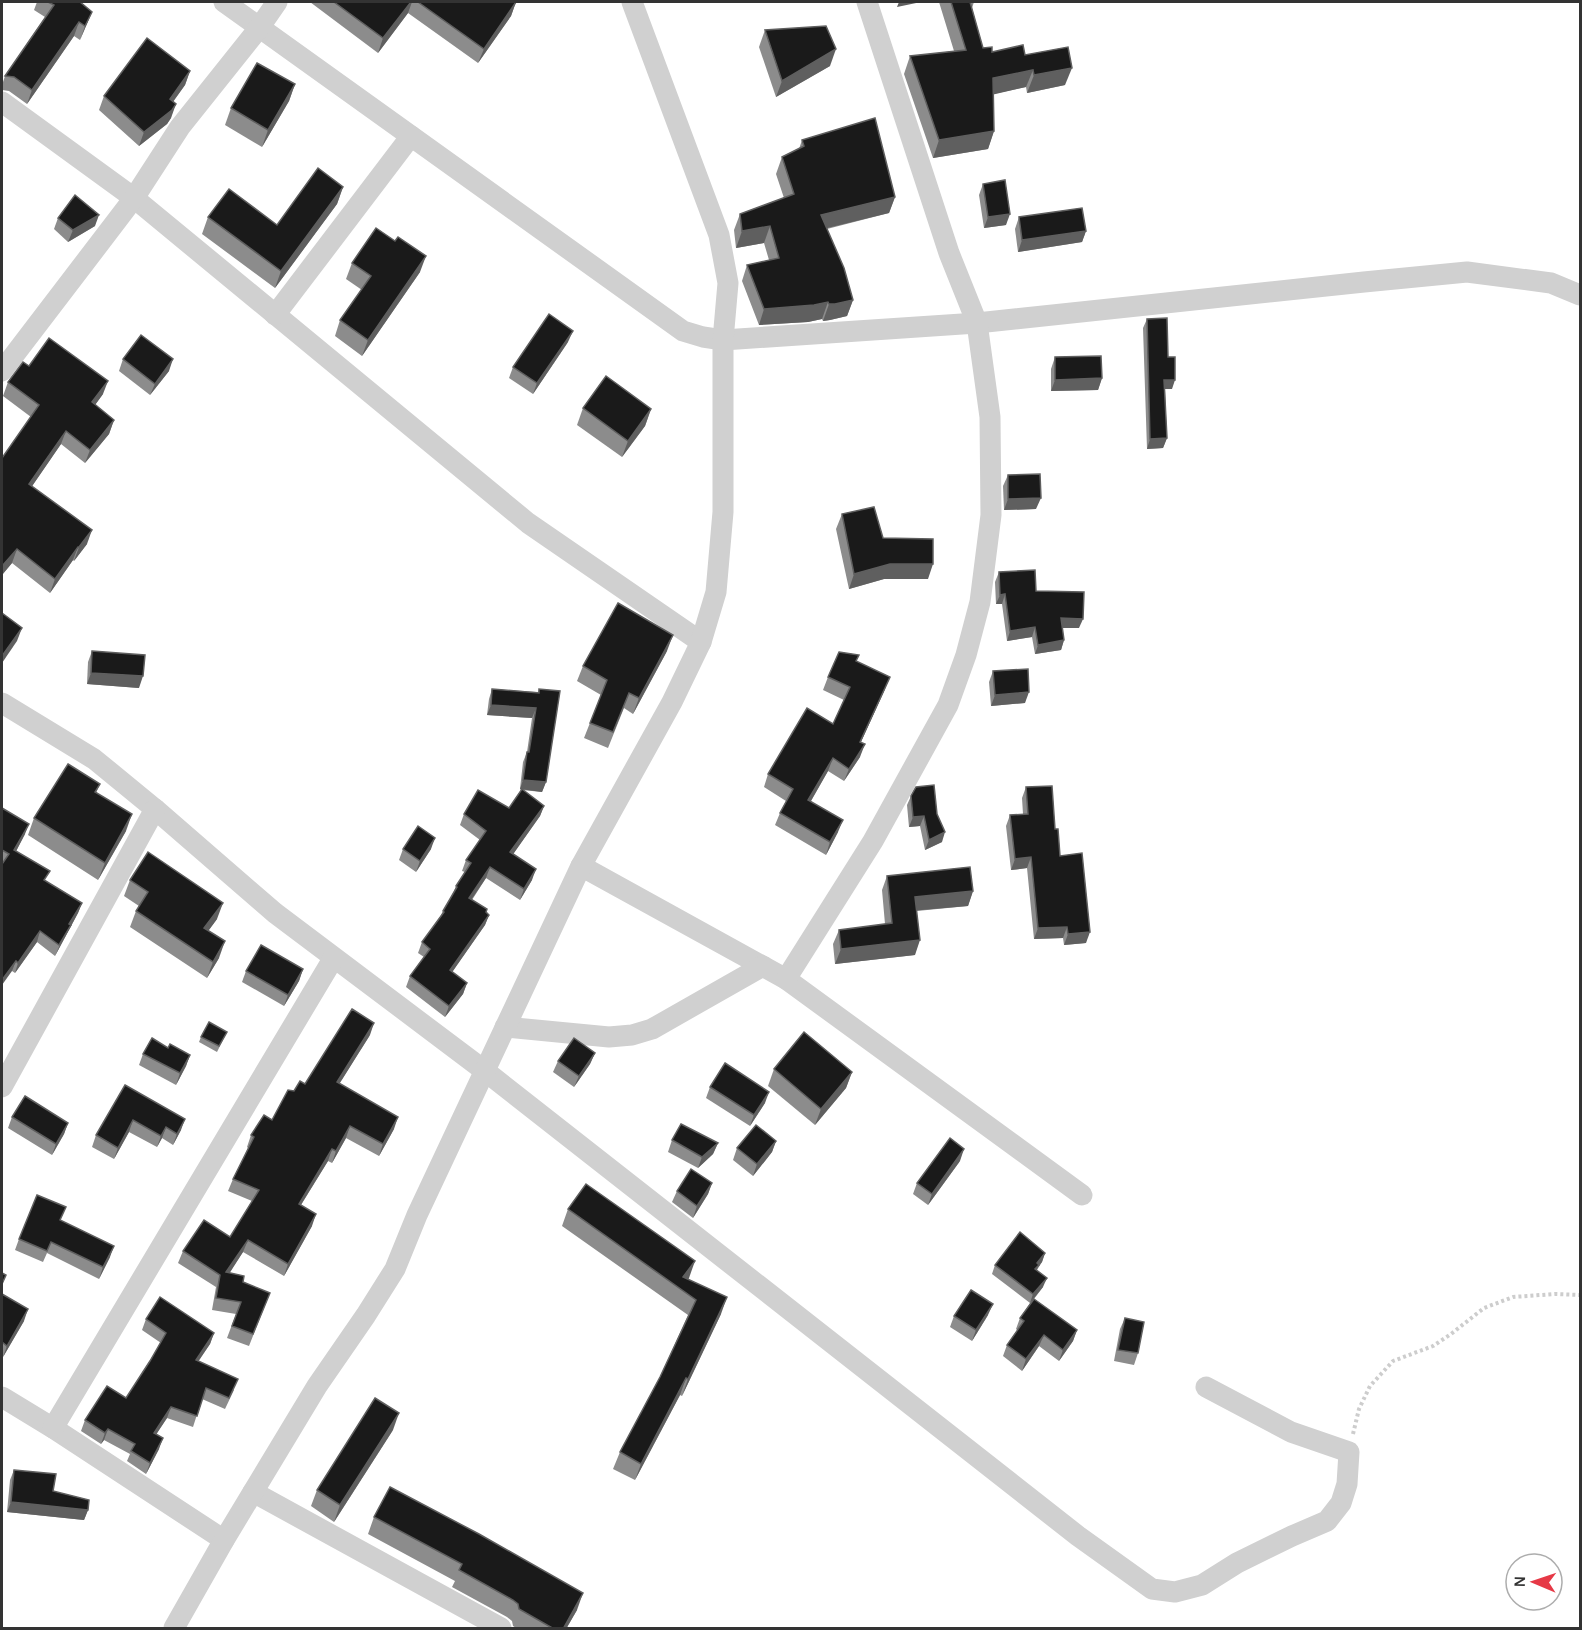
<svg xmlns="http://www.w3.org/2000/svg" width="1582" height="1630" font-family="Karla,sans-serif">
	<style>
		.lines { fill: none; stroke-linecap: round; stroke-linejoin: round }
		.path { stroke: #cdcdcd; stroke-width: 4; stroke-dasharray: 3 3; stroke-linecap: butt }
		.minor { stroke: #d0d0d0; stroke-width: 21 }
		.wall { fill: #8c8c8c }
		.shaded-wall { fill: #5f5f5f }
		.building { fill: #1a1a1a; stroke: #5f5f5f; stroke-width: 1.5 }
	</style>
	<rect width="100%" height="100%" fill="#fff"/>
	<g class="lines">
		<polyline class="path" points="1353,1434 1359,1409 1370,1386 1393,1361 1433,1346 1451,1334 1484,1308 1513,1297 1555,1294 1580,1295"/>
		<g class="minor">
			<polyline points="224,2 683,331 703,337 723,340 977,323 1364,282 1467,272 1551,283 1580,295"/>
			<polyline points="2,102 134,198 528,523 701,642"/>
			<polyline points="275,315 411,136"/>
			<polyline points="2,371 134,198 180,127 259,28 277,2"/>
			<polyline points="2,703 94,759 155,809 275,913 485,1071 1078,1536 1152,1589 1175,1592 1202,1585 1237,1563 1292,1536 1327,1521 1341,1503 1347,1484 1349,1452 1291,1432 1206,1387"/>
			<polyline points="581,866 786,979 1082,1195"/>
			<polyline points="786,979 873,841 948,705 966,655 980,602 991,515 990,417 977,323 949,253 867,2"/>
			<polyline points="505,1027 609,1037 632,1035 652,1029 763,966"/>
			<polyline points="2,1087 155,809"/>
			<polyline points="2,1397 53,1428 224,1540"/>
			<polyline points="53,1428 333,959"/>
			<polyline points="253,1492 501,1628"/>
			<polyline points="174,1628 224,1540 317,1386 366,1315 395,1269 417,1215 581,866 672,702 701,642 716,592 723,512 723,340 728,283 719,235 632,2"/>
		</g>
	</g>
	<g class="wall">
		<polygon points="37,2 80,2 92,12 80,40 74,36 27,104 9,91 2,90 2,85 5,76 45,17 34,10"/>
		<polygon points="310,2 516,2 511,16 478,63 408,13 378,53"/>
		<polygon points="939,2 974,2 972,8 983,48 992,52 1025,55 1065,85 1027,93 1026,87 993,94 994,131 988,149 933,158 904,74 910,56 954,51"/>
		<polygon points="765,30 830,66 776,97 759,47"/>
		<polygon points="190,71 185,85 173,102 171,118 167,124 139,146 99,110 104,96"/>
		<polygon points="295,84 289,101 262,147 225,125 231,108"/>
		<polygon points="802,140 895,197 889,213 827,229 853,300 847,316 830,320 823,321 822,319 808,322 759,325 742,281 747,265 769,260 764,243 736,248 734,230 740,214 784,198 776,174 782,157 799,149"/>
		<polygon points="983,184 1006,225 984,228 979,195"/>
		<polygon points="343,187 337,204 275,288 202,234 208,217 277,225"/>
		<polygon points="1019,217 1086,231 1082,242 1018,252 1015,229"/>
		<polygon points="58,218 95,226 68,242 54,229"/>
		<polygon points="352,263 420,272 362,356 335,336 340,320 362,290 346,279"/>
		<polygon points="1147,319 1168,357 1172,389 1165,389 1167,438 1163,448 1147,449 1143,328"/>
		<polygon points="568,342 533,394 509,378 513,367"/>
		<polygon points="1055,357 1102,378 1098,390 1051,391 1051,369"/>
		<polygon points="123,359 169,371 150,395 119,371"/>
		<polygon points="29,366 103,394 95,405 114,420 109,434 85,463 61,444 32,486 87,544 74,561 73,560 50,593 12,563 2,575 2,458 31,417 3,396 8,382"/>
		<polygon points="583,408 651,409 645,426 622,457 577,425"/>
		<polygon points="1008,475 1036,509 1004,510 1003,486"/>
		<polygon points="842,514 883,538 928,579 884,579 849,589 836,529"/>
		<polygon points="999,572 1036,591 1079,628 1062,628 1064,640 1061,650 1035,654 1032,637 1007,641 1002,604 996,604 995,582"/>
		<polygon points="92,651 139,688 87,684 88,662"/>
		<polygon points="667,651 633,714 624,708 608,748 584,738 601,695 577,681 583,666"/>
		<polygon points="859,655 856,661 885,689 861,742 860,757 844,781 828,771 811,801 838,832 826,855 775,825 780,813 786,801 764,787 768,774 833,724 844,700 823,690 828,677"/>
		<polygon points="993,671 1025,703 991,706 989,682"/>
		<polygon points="492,689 538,692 539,689 546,782 542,792 522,790 544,806 540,816 513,854 532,880 520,900 486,878 472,900 487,909 486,912 489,915 485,925 452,972 467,983 463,994 445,1017 406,987 410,976 424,957 418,953 422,942 440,917 443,911 452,896 456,886 465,872 462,871 466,860 480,840 460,825 464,814 509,808 521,790 520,789 523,762 527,752 532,718 487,715 489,699"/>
		<polygon points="100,784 96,793 126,831 98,880 28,835 34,818"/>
		<polygon points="1026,787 1055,829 1060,856 1086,943 1064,945 1063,938 1034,939 1027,868 1011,870 1006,826 1010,815 1023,814 1022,798"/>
		<polygon points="911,796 942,842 925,850 920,826 909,827 907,805"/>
		<polygon points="2,808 25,834 16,851 46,881 82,903 78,913 55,956 37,942 15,973 12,971 2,863"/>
		<polygon points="403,849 431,849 416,872 399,860"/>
		<polygon points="887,876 973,891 968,906 917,911 915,955 835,964 833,944 839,930 885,924 882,890"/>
		<polygon points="130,880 217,919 208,931 219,958 207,978 130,927 136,911 139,906 124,896"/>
		<polygon points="303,969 299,981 284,1006 242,982 246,971"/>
		<polygon points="227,1032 217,1052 199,1042 201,1037"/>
		<polygon points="370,1035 339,1084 394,1129 379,1156 346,1138 332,1163 328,1161 301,1205 312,1226 284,1276 243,1252 229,1273 243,1282 270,1293 249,1346 227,1338 236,1314 212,1310 216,1287 178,1263 183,1251 230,1237 252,1201 228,1191 233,1179 248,1148 247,1147 251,1135 272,1120 305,1084"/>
		<polygon points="168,1048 190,1055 186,1066 176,1085 139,1065 143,1054"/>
		<polygon points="595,1053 590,1064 574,1087 553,1072 558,1061"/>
		<polygon points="774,1069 852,1072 846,1088 815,1125 768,1086"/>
		<polygon points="125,1085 181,1130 173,1145 162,1138 157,1147 129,1132 114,1159 92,1147 96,1135"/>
		<polygon points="710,1087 765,1103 750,1126 706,1098"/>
		<polygon points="12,1117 68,1123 64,1134 52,1155 8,1128"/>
		<polygon points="672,1140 718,1143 713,1154 698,1168 668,1152"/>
		<polygon points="776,1141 772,1152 753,1176 733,1160 737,1148"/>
		<polygon points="960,1161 928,1205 913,1194 917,1183"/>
		<polygon points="712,1183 708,1194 693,1218 672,1202 677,1191"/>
		<polygon points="568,1209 689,1278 688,1279 721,1314 682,1396 680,1395 635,1480 613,1469 620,1452 660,1377 688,1315 562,1226"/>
		<polygon points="61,1220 110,1257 99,1279 47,1253 43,1262 15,1250 19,1239"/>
		<polygon points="1045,1253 1042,1262 1037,1270 1043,1287 1034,1299 1077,1330 1073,1341 1059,1361 1039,1346 1022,1371 1003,1356 1007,1345 1017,1330 1016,1329 1020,1318 1030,1303 992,1274 995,1265"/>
		<polygon points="2,1294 24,1321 3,1357 2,1356"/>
		<polygon points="988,1315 972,1341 950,1327 954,1316"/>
		<polygon points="1125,1318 1138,1353 1134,1365 1114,1361 1120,1329"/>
		<polygon points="146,1319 214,1333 210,1344 198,1361 234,1390 225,1409 202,1399 193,1427 167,1418 156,1434 159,1449 146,1474 127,1461 130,1454 104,1440 101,1444 81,1431 85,1420 126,1398 161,1343 142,1330"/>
		<polygon points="393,1430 334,1522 311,1506 317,1490"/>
		<polygon points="14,1470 88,1510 84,1520 7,1512 10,1480"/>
		<polygon points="374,1517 577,1610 566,1629 518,1629 513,1626 512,1621 507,1617 452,1587 455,1581 368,1534"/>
	</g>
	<g class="shaded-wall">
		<polygon points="411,2 412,2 408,13 378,53 383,38"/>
		<polygon points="516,2 511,16 478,63 484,49"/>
		<polygon points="899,2 921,2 897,7"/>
		<polygon points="92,12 80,40 85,26"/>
		<polygon points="79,22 74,36 27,104 32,90"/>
		<polygon points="836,49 830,66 776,97 782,81"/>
		<polygon points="1072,68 1065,85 1027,93 1034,75"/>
		<polygon points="1033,70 1026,87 987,96 993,78"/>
		<polygon points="190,71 185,85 164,114 170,99"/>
		<polygon points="295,84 289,101 262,147 268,130"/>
		<polygon points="176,104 171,118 167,124 139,146 144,132"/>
		<polygon points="994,131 988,149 933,158 939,140"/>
		<polygon points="343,187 337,204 275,288 281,271"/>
		<polygon points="895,197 889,213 815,231 821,215"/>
		<polygon points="1010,214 1006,225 984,228 988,217"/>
		<polygon points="99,215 95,226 68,242 73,230"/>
		<polygon points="770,226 764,243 736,248 742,231"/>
		<polygon points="1086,231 1082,242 1018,252 1022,240"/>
		<polygon points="426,256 420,272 362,356 368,340"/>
		<polygon points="853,300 847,316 830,320 823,321 829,304"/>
		<polygon points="828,302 822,319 808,322 759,325 764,309"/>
		<polygon points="573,331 568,342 533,394 537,383"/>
		<polygon points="173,359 169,371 150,395 155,384"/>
		<polygon points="1102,378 1098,390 1051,391 1055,380"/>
		<polygon points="1164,380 1175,380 1172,389 1161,389"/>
		<polygon points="108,381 103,394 87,416 92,402"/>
		<polygon points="651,409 645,426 622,457 628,441"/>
		<polygon points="114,420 109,434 85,463 90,450"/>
		<polygon points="66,431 61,444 24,498 29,484"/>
		<polygon points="1167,438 1163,448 1147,449 1150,439"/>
		<polygon points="1041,498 1036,509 1004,510 1008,499"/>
		<polygon points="92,530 87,544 74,561 79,547"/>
		<polygon points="78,547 73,560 50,593 55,579"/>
		<polygon points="17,549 12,563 2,575 2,569 3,565"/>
		<polygon points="890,564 933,564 928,579 884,579 849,589 854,574"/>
		<polygon points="1005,594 1002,604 996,604 1000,595"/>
		<polygon points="1061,618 1083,619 1079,628 1057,628"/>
		<polygon points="1035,627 1032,637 1007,641 1010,631"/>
		<polygon points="22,628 17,641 2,663 2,656"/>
		<polygon points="673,635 667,651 633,714 639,698"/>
		<polygon points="1064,640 1061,650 1035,654 1038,645"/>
		<polygon points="91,673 143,676 139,688 87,684"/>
		<polygon points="890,677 885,689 855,755 860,742"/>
		<polygon points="1029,692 1025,703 991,706 995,695"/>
		<polygon points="491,705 536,708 532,718 487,715"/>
		<polygon points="865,744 860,757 844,781 849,769"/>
		<polygon points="833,758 828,771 804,813 808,800"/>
		<polygon points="523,780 546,782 542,792 520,789"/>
		<polygon points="544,806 540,816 507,863 510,852"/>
		<polygon points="132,814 126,831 98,880 105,863"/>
		<polygon points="924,816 920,826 909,827 913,817"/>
		<polygon points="843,820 838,832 826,855 830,842"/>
		<polygon points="29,824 25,834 11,861 14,850"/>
		<polygon points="945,832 942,842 925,850 929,840"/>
		<polygon points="435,838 431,849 416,872 420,861"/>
		<polygon points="1031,857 1027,868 1011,870 1015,859"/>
		<polygon points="490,867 486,878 465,909 469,898"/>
		<polygon points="536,869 532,880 520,900 524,889"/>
		<polygon points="973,891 968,906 910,911 915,897"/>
		<polygon points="82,903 78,913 55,956 69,924"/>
		<polygon points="223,903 217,919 198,945 204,928"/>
		<polygon points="489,915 485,925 446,981 450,970"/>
		<polygon points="1067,927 1063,938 1034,939 1038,928"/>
		<polygon points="40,931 37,942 15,973 18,963"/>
		<polygon points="1090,932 1086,943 1064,945 1068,934"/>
		<polygon points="920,940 915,955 835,964 841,949"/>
		<polygon points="225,941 219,958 207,978 213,962"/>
		<polygon points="16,961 12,971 2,985 2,980"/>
		<polygon points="303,969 299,981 284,1006 288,995"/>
		<polygon points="467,983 463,994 445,1017 449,1006"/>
		<polygon points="374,1023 370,1035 333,1094 337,1082"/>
		<polygon points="595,1053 590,1064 574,1087 579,1076"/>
		<polygon points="190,1055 186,1066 176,1085 180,1073"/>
		<polygon points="852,1072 846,1088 815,1125 821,1109"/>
		<polygon points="769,1092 765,1103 750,1126 754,1115"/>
		<polygon points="398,1117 394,1129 379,1156 383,1144"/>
		<polygon points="185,1119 181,1130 173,1145 177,1134"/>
		<polygon points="133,1120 129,1132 114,1159 118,1148"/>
		<polygon points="68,1123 64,1134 52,1155 56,1144"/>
		<polygon points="350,1126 346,1138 332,1163 336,1151"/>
		<polygon points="166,1127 162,1138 157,1147 161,1136"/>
		<polygon points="776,1141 772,1152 753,1176 757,1164"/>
		<polygon points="718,1143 713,1154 698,1168 702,1157"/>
		<polygon points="332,1149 328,1161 294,1216 299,1204"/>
		<polygon points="964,1149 960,1161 928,1205 932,1194"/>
		<polygon points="712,1183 708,1194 693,1218 697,1206"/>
		<polygon points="316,1214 312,1226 284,1276 288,1264"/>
		<polygon points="248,1240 243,1252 222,1285 226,1272"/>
		<polygon points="114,1246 110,1257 99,1279 103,1267"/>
		<polygon points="1045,1253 1042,1262 1038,1267 1035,1274 1032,1278 1037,1263"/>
		<polygon points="695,1261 689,1278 681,1289 683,1277"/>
		<polygon points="1047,1278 1043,1287 1030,1303 1033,1294"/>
		<polygon points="727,1297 721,1314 682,1396 688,1379"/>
		<polygon points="993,1304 988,1315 972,1341 976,1330"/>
		<polygon points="28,1309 24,1321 3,1357 7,1346"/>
		<polygon points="1077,1330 1073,1341 1059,1361 1063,1350"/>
		<polygon points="214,1333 210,1344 192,1371 196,1360"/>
		<polygon points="1044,1335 1039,1346 1022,1371 1026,1359"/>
		<polygon points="686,1378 680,1395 635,1480 641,1464"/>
		<polygon points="171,1407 167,1418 150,1444 154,1433"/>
		<polygon points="399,1413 393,1430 334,1522 340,1505"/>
		<polygon points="108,1429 104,1440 101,1444 105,1433"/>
		<polygon points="163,1438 159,1449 146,1474 150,1463"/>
		<polygon points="11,1502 88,1510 84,1520 7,1512"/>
		<polygon points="583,1593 577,1610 566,1629 563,1629"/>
	</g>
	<g class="building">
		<polygon points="48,2 80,2 92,12 85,26 79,22 32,90 14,77 5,76 54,5"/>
		<polygon points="334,2 411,2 383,38"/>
		<polygon points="418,2 516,2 484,49"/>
		<polygon points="951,2 970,2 983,48 992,47 992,52 1023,45 1025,55 1068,47 1072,68 1034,75 1033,70 993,78 994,131 939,140 910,56 966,50"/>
		<polygon points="826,26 836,49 782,81 765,30"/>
		<polygon points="147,38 190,71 170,99 176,104 172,110 144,132 104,96"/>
		<polygon points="257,63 295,84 268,130 231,108"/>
		<polygon points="875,118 895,197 821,215 844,268 853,300 835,304 829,304 828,302 814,305 764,309 747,265 779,258 770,226 742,231 740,214 794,194 782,157 804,146 802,140"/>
		<polygon points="318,168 343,187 281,271 208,217 229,189 277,225"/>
		<polygon points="1005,180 1010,214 988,217 983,184"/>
		<polygon points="75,195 99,215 73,230 58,218"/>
		<polygon points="1082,208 1086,231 1022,240 1019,217"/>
		<polygon points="376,228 395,241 398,237 426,256 368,340 340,320 371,276 352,263"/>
		<polygon points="549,314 573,331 537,383 513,367"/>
		<polygon points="1167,318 1168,357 1175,357 1175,380 1164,380 1167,438 1150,439 1147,319"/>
		<polygon points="141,335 173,359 155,384 123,359"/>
		<polygon points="49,338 108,381 92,402 114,420 90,450 66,431 29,484 92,530 79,547 78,547 55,579 17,549 3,565 2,564 2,458 39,405 8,382 23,362 29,366"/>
		<polygon points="1101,356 1102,378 1055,380 1055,357"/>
		<polygon points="606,376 651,409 628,441 583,408"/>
		<polygon points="1040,474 1041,498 1008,499 1008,475"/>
		<polygon points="874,507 883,538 933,539 933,564 890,564 854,574 842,514"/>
		<polygon points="1035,570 1036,591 1084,592 1083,619 1061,618 1064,640 1038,645 1035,627 1010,631 1005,594 1000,595 999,572"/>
		<polygon points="618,603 673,635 639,698 629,693 613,732 590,723 607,680 583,666"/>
		<polygon points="2,613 22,628 2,656"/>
		<polygon points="92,651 145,655 143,676 91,673"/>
		<polygon points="839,652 859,655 856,661 890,677 860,742 865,744 849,769 833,758 808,800 843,820 830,842 780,813 793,789 768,774 807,708 833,724 850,687 828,677"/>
		<polygon points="1028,669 1029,692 995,695 993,671"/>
		<polygon points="492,689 539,693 539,689 560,691 546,782 523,780 527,752 529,752 536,708 491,705"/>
		<polygon points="68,764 100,784 95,792 132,814 105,863 34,818"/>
		<polygon points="934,785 937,814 945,832 929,840 924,816 913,817 911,796 916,787"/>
		<polygon points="1052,786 1055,829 1058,829 1060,856 1082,853 1090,932 1068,934 1067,927 1038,928 1031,857 1015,859 1010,815 1028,814 1026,787"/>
		<polygon points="522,789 544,806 510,852 536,869 524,889 490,867 469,898 487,909 486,912 489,915 450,970 467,983 449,1006 410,976 430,949 422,942 444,912 443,911 457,887 456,886 471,863 466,860 486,831 464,814 478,790 509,808"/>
		<polygon points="2,808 29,824 14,850 50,871 44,880 82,903 69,924 71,925 59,945 40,931 18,963 16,961 2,980 2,864 9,854 2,850"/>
		<polygon points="418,826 435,838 420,861 403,849"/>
		<polygon points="148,852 223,903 204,928 225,941 213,962 136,911 148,892 130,880"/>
		<polygon points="970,867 973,891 915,897 920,940 841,949 839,930 892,923 887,876"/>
		<polygon points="261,945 303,969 288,995 246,971"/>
		<polygon points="352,1009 374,1023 337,1082 398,1117 383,1144 350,1126 336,1151 332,1149 299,1204 316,1214 288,1264 248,1240 226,1272 244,1276 243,1282 270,1293 253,1334 232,1326 241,1302 216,1298 220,1275 183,1251 204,1220 230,1237 259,1190 233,1179 254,1137 251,1135 264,1115 272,1120 288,1090 294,1091 300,1081 305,1084"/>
		<polygon points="209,1022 227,1032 219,1046 201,1037"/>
		<polygon points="804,1032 852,1072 821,1109 774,1069"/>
		<polygon points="152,1038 168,1048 170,1044 190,1055 180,1073 143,1054"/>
		<polygon points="574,1038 595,1053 579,1076 558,1061"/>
		<polygon points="725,1063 769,1092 754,1115 710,1087"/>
		<polygon points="125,1085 185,1119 177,1134 166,1127 161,1136 133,1120 118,1148 96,1135"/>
		<polygon points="25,1096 68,1123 56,1144 12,1117"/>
		<polygon points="681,1124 718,1143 702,1157 672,1140"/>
		<polygon points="756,1125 776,1141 757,1164 737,1148"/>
		<polygon points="950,1138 964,1149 932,1194 917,1183"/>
		<polygon points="691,1169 712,1183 697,1206 677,1191"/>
		<polygon points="586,1184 695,1261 683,1277 727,1297 688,1379 686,1378 641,1464 620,1452 660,1377 696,1300 568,1209"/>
		<polygon points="37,1195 66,1207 60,1220 114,1246 103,1267 51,1242 47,1251 19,1239"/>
		<polygon points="1020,1232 1045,1253 1037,1263 1039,1265 1035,1269 1047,1278 1033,1294 995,1265"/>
		<polygon points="2,1273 6,1275 2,1284"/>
		<polygon points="971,1290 993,1304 976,1330 954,1316"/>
		<polygon points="2,1294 28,1309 7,1346 2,1342"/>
		<polygon points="160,1297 214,1333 196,1360 238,1379 229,1398 206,1388 197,1416 171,1407 154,1433 163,1438 150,1463 131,1451 135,1444 108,1429 105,1433 85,1420 107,1386 126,1398 150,1361 166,1333 146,1319"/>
		<polygon points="1034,1299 1077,1330 1063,1350 1044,1335 1026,1359 1007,1345 1024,1321 1020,1318"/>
		<polygon points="1125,1318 1144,1322 1138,1353 1118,1350"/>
		<polygon points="375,1398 399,1413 340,1505 317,1490"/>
		<polygon points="14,1470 56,1474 53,1491 89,1500 88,1510 11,1502"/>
		<polygon points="390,1487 479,1534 583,1593 563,1629 554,1629 519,1609 518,1604 513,1600 459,1570 462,1564 374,1517"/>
	</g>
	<rect width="1582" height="1630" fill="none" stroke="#333333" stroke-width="6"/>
	<g transform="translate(1534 1582) rotate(272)"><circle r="28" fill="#ffffff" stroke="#adadad" stroke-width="1.5"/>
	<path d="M0-4.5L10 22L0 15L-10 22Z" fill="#e63946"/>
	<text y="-9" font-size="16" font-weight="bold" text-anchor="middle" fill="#333333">N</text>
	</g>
</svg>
